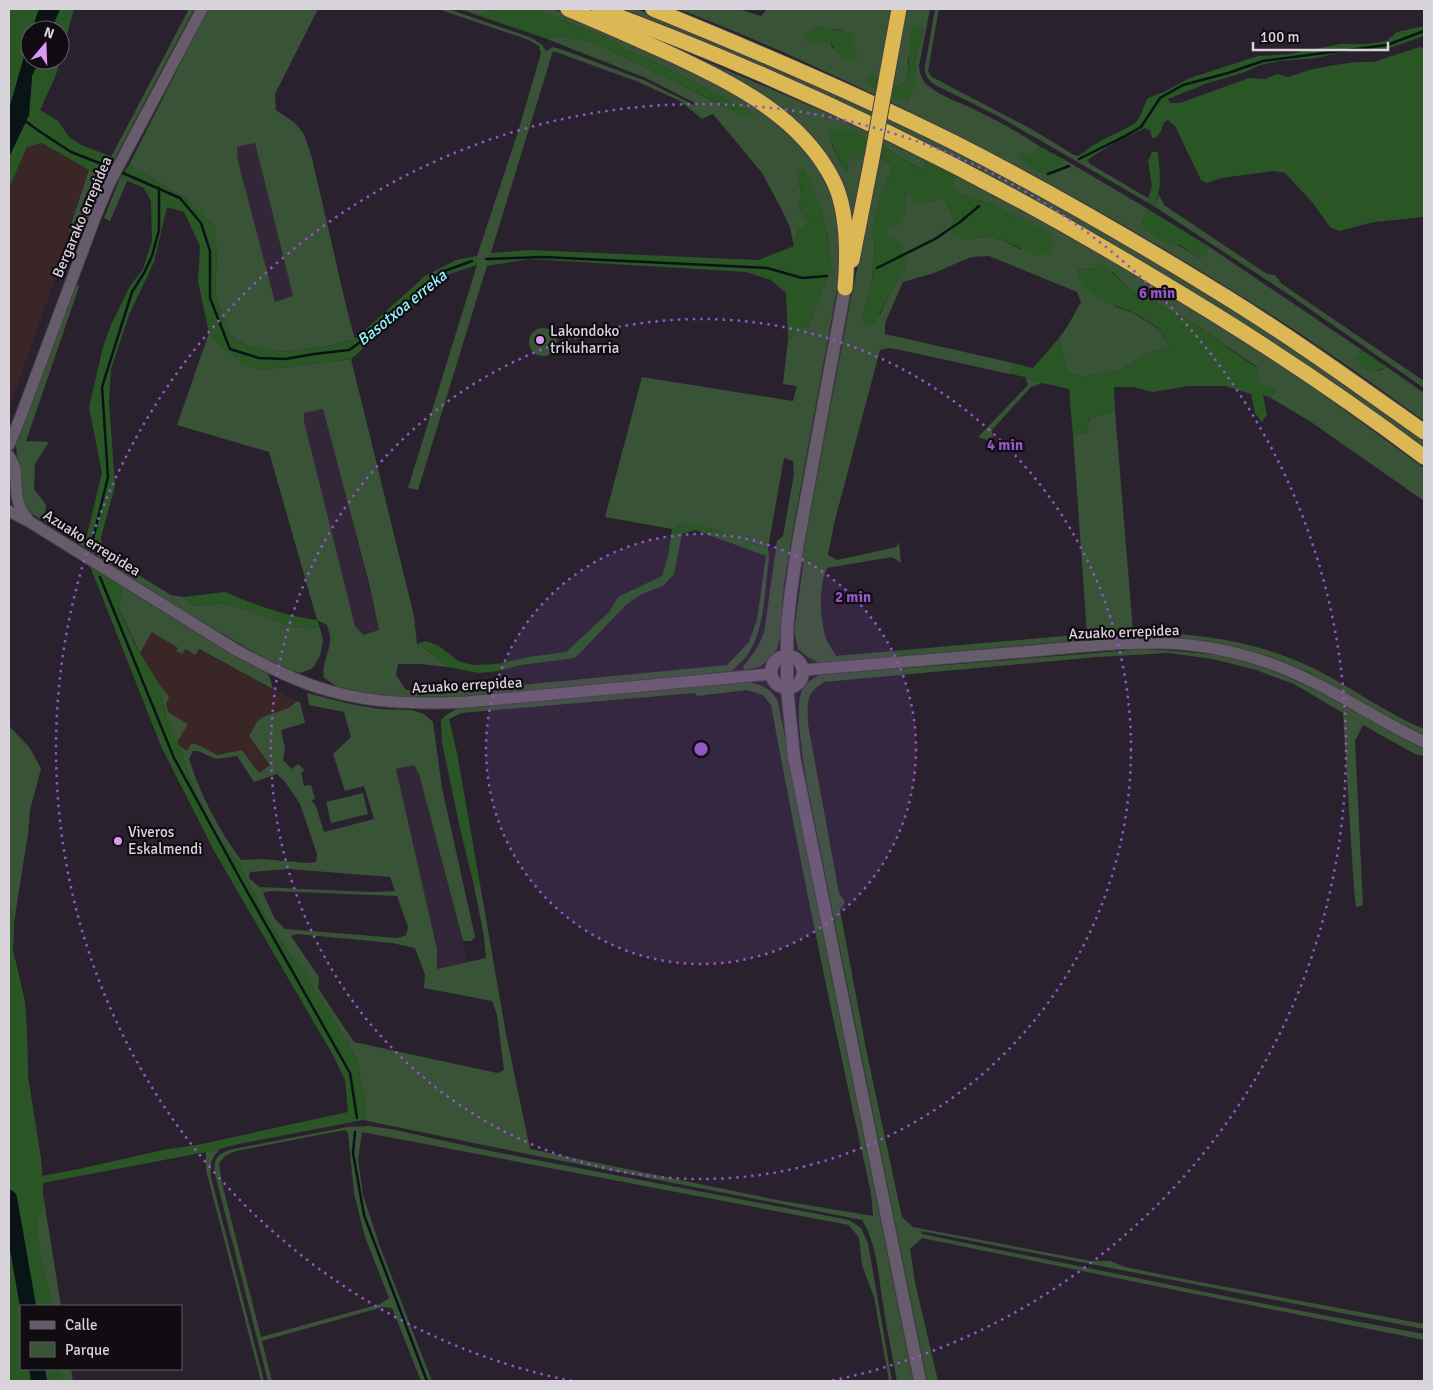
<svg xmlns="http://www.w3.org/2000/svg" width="1433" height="1390" font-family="Signika,sans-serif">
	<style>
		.built { fill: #342639 }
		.industrial { fill: #3a2626 }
		.green { fill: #395336; fill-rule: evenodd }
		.forest { fill: #2a5626 }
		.water { fill: #081415 }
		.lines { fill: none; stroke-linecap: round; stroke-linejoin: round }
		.stream { stroke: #081415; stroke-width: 2.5 }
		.river { stroke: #081415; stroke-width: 16 }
		.tertiary-casing { stroke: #463e49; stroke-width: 13 }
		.secondary-casing { stroke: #463e49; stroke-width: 14 }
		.motorway-casing { stroke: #463e49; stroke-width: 17 }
		.tertiary { stroke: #675c6b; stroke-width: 11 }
		.secondary { stroke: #675c6b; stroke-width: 12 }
		.motorway { stroke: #dcb854; stroke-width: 15 }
		.motorway-bridge-casing { stroke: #463e49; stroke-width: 17; stroke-linecap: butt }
		.motorway-bridge { stroke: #dcb854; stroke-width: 15 }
		.ring { fill: none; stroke: #9256c6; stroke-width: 2.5; stroke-dasharray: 2.5 5 }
		.poi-dot { fill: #de98f3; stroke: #100c12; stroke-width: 2 }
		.labels { text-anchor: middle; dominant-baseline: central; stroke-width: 4.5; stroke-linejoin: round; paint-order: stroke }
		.street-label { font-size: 15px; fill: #d9d3dc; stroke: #100c12 }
		.poi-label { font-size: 15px; fill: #d9d3dc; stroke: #100c12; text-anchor: start }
		.water-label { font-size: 16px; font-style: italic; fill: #8ff7fd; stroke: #100c12 }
		.centre { fill: #9256c6; stroke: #100c12; stroke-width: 2.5 }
		.ring-label { font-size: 15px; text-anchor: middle; font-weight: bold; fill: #9256c6; stroke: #100c12; stroke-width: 4.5; stroke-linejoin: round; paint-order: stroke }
	</style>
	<rect width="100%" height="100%" fill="#2a212e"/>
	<g class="built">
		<polygon points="255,143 293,296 275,302 238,161 237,147"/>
		<polygon points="323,409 380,630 362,635 355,626 304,421 304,413"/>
		<polygon points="414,765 419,774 468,963 437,970 437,949 396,769"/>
	</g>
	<g class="industrial">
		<polygon points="42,143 89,170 69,229 71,236 9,407 9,188 27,147"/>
		<polygon points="121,602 202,652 300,702 273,724 270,765 258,773 242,750 217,755 196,744 187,751 180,746 174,736 137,648"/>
	</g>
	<g class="green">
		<polygon points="189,9 194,9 115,158 111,157"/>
		<path d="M208,9H318L275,94L276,110L295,123L304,134L312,158L348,314L355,339L328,346L279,352L247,346L230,335L215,293L217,252L187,199L129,165ZM255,143L293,296L275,302L238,161L237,147Z"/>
		<path d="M438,9H448L532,38L542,45L546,51L553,47L566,51L646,81L696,106L697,104L646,78L547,39L557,36L592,42L667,77L724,107L754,114L649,59L626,50L608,38L533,9C539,9 546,8 552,9C560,11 569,16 577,19C599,29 621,38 643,49C707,79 799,115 827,186C838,212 840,240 841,268L792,535L784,584L780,638L777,649L771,658L760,667L744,670L743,667L757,648L764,633L777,541L783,536L794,474L793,461L784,458L768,548L695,524H683L672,529L605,517L642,377L793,401L797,386L783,384L788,340L803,326L807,328L831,269L827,231L820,205L798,181L802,192L799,208L809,222L804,229L798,230L794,246L790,228L783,212L762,173L713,114L702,119L680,101L636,81L553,51L418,490L408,488L477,265V256L518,132L541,53L539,46L529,40Z"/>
		<polygon points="460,9 506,9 489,11 480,16"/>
		<polygon points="616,9 637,9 741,51 833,92 943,145 1032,191 1171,270 1250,319 1349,386 1423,439 1424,440 1424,450 1296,358 1214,305 1114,246"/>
		<path d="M678,9H738L761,16L767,9H896L881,76L907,100C919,85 913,76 916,59C918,49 922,38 924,28L908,59V79L900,87L893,85L905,9H930L919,66C920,73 921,78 926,84C937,94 953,100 967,106C992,118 1016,130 1039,146L1034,155H1027L1020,152L1054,169L1065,160L1148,209L1142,224L1200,258L1206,255L1208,246L1362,350L1356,359L1378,371L1387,367L1424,393V421C1371,382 1317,344 1262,309C1137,230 1008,158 875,95C810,64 745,34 678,9ZM814,26L828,29L841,30L857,56L832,48L830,41Z"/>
		<path d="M935,9H939L928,71L932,77L1035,131L1074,155L1078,156L1084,152L1080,157L1084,162L1087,160L1090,164L1148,198L1147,202L998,116L935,85C928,79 924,76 925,66Z"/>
		<polygon points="664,43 827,113 926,160 923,170 898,157 883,145 831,143 843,168 847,171 848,162 853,157 865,159 851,239 845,206 803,131"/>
		<path d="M881,158L893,166L877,209L873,231L875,248L872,281L862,319L880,315L889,294L906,266L885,235L887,228L905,215L906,194L909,192L927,203L943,197L954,218L953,233L966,239L993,236L1022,250L1025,219L1010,215L994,205L961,194L953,188L955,175L1057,229L1134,273L1256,349L1328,398L1424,468V501L1311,422L1271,398L1276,390L1257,383V367L1193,323L1129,289L1113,272L1096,268L1077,270L1116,307L1135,314L1160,330L1169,346L1145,355L1120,370L1084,377L1068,372L1059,338L1067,327L1081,302L1077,292L989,256L971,257L934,273L903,282L885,323V334L1013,363L1010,374L905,351L889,348L880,350L834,524L828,555L837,560L896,547L899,542L901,563L892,557L827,568C818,587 820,619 826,638C828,644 833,650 836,656L1087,634L1073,435L1087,432L1090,418L1115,411L1133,631C1198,634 1258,640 1317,670C1354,689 1386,713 1424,729V735L1410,729L1308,672L1272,657L1230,646L1185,638L1148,637L1093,639L842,662L820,663L809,658L798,649L794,631L803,566L802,557L850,303L878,166Z"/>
		<polygon points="89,170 107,176 83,232 71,236 69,230"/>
		<polygon points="120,178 127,181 110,221 104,218"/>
		<polygon points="1159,195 1164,205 1267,274 1275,275 1282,284 1424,381 1424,388 1288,294 1155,207"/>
		<polygon points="80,284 26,441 49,442 35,464 34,489 46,505 45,517 86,539 104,554 171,595 183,597 194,606 223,603 252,611 290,626 320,628 323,641 320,656 313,668 301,673 289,670 260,656 181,609 26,510 19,495 20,471 17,456 16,444 74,288"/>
		<circle cx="543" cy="342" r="14"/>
		<path d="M209,333L224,349L260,370L351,359L414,616L417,644C428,651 439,657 448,667L419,664H398L396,675L406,690L460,691L727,665L749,642L757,619L766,556L769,557C765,587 765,633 746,657C742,662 736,666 732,671L475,696L434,697H403L367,693L338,687L324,678C321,665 329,654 330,641C331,636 328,630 327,625L317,620L269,452L177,425ZM323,409L370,587L379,630L363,635L355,626L304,421V413Z"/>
		<polygon points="1025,377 1042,383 1031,387 992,430 993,442 978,437 1028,385"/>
		<polygon points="121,586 223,649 268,674 270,678 273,689 199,649 195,655 186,649 182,654 176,651 178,648 152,632 140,653 118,607 123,594"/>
		<path d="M1145,649L1176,651L1218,655L1253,664L1280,674L1318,691L1405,739L1424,747V756L1415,754L1363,725L1355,741L1363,905L1356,907L1354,889L1343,713L1294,684L1256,670L1213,659L1169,653L1097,657L824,682C804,695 808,703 808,724L839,893L845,902L840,910L866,1049L902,1217L913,1227L1091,1261H1110L1125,1267L1184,1279L1424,1324V1329L921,1231L922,1234L1244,1300L1424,1334V1340L1160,1287L922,1238L910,1249L915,1282L938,1381H927L806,779C803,758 794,708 802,690C805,682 813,679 819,675Z"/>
		<path d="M750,682C764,686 770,688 778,701L816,899L913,1381H897C892,1353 886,1326 882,1298C878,1272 876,1242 862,1220L537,1156L363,1120L366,1106L357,1061L348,1043L303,970L293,959L266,917L238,862L220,841L190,780L180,746L187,751L191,744H196L217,755L242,750L259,773L270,765L249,736C252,732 254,726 257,722C267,711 285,714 296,702H300L305,723L281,730L285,748L283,760L292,769L298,764L305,771L301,772L304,786L311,785L315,799L311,800L316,806L324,832L374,819L364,786L345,791L333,754L351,737L344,712L309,705L307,693L350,704L380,709L412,710L424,714L433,722L442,788L475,937L472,941H463L419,774L414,765L396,769L437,949V969L486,958L484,936L474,886L480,884L506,1034L530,1149L777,1200L873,1216L871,1193C835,1031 801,868 771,705L763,695L747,690L697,696L695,693L461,713L449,719L441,720L446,715L458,708ZM193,751H198L216,759L237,756L254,782L277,774L286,783L300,804L317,854L316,862L308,863L262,859L241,860C218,829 201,796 189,759ZM288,869L390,877L395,891L372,892L259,887L249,878L250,872ZM270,891L397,896L408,927L406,935L398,938L285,929L275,919L263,893ZM297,934L392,943L415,948L425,975L424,988L492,1001L497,1015L504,1070L497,1073L354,1042L318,988L319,977L291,936Z"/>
		<path d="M161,687L169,697L166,704L168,712L188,724L177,742C167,725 163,707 161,687Z"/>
		<polygon points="9,723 11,728 30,748 41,769 30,810 28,834 14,922 13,951 25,1002 27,1037 28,1077 41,1160 43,1194 61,1306 21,1306 21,1369 71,1369 73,1381 9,1381"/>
		<polygon points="363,793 368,814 331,823 326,802"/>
		<path d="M369,1126L391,1129L495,1152L849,1220L861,1228L868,1243L892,1381H889L874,1297L862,1265L859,1238L849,1225L362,1132L358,1159L363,1195L379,1244L432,1381H421L392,1308L383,1307L262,1341L272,1381H268L215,1174C213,1157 218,1154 233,1149L347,1127ZM345,1130L348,1133L354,1193L365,1237L389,1298L380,1304L261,1337L222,1183L219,1163L225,1156L236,1151Z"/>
		<path d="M220,1149C211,1158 210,1164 211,1177L264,1381H261L206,1170V1152Z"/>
	</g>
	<g class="forest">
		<polygon points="9,9 39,9 32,30 30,30 30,36 9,109"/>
		<polygon points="60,9 74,9 56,75 40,110 58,121 69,137 81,145 115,158 107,176 89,170 42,143 27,147 9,188 9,157 29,115 32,76 39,60 60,60 60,30 51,30"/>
		<polygon points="506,9 533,9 608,38 626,50 649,59 754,114 744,117 667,77 592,42 557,36 547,39 480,16 489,11"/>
		<path d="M920,25L924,28C922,38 918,49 916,59C914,72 920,97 902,101L868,85L867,80L871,74L881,76L893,85L900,87L908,79L910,32L913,26Z"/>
		<path d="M814,26L852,33L855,39L851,46L857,56L856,61C844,59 834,53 830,41L821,44L806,43L804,36Z"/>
		<path d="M1424,26V36L1381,51H1344L1317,58L1280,61L1260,65L1245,72L1208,83L1168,99L1170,103H1180L1249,78L1265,79L1277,74L1288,77L1309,70L1334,65L1357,62H1373L1420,47L1424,49V217L1374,222L1339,231L1330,227L1312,202L1285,173L1274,171L1221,178L1207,183L1201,180L1175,126L1168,120L1164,122L1161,131L1156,138H1152L1150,130L1145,128L1117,141L1084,162L1079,160C1085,144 1121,133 1135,123C1142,117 1143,106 1148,98L1164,92L1190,78L1258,56L1290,54L1340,44H1367L1386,41L1397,32Z"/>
		<polygon points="836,129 849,130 883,145 898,157 922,170 926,160 955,175 954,188 961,194 994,205 1010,215 1025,219 1049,233 1054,243 1049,253 1037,256 993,236 966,239 953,233 954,218 943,197 927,203 914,204 909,192 906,194 905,215 900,225 887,228 885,234 902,243 906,266 889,294 875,324 866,327 862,319 872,281 875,248 873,231 877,209 893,166 881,158 866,155 865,159 853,157 848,162 847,171 843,168 828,135"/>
		<polygon points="1039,146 1065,160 1054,169 1044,174 1033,169 1019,159 1020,152 1027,155 1034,155"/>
		<path d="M1152,152H1158C1160,174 1162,185 1155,207L1147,202L1152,186L1148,161Z"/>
		<polygon points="129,165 187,199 215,226 217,252 215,293 230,335 247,346 279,352 328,346 355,339 425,276 456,260 477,256 477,265 441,277 426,297 402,315 351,359 260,370 244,365 224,349 209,333 198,281 200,246 184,212 167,207 154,262 129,315 111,369 109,402 115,486 101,537 103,554 86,539 102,473 89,407 103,347 111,325 130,286 143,269 152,241 151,201 144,188 120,178"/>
		<polygon points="804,168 820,205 827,231 831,269 807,328 803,326 788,340 786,293 771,280 746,272 530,259 487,266 491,253 529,250 758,260 794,246 798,230 804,229 809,222 799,208 802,192 796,171"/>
		<polygon points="1148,209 1208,246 1207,255 1200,258 1178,244 1168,245 1147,231 1142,224"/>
		<path d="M1101,262L1112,272L1129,289L1193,323L1257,368V383L1277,390L1271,398L1263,395L1267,415L1262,422L1255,413L1251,394L1225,386H1188L1153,392L1133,387H1114L1115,411L1090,418L1087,432L1073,435L1069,389L1042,383L1025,377L1010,374L1013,363L1033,368L1059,338L1068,372L1084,377L1120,370L1145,355L1169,346C1166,341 1163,333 1159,329C1152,324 1143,318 1136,314C1115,304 1079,298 1077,270L1096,268Z"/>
		<path d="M1362,350L1387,367C1372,373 1366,372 1356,359Z"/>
		<polygon points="683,524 695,524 768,548 769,557 695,530 682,534 674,574 663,586 642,594 627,604 575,658 521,665 498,671 479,673 448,667 443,662 432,653 417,644 426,641 439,646 458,661 473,665 497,664 529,657 566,652 609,612 618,597 662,576 668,556 672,529"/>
		<polygon points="90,566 121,586 123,594 118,608 137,648 161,687 164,711 174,736 180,746 190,780 220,841 238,862 266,917 293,959 303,969 348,1043 357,1061 366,1106 363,1120 239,1144 206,1152 43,1183 43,1194 45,1206 38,1218 38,1240 53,1306 21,1306 21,1369 61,1369 63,1381 9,1381 9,909 16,912 14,922 13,951 25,1002 27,1037 28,1077 41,1160 42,1176 79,1169 163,1150 202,1144 348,1112 345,1080 334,1057 213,849 161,746"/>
		<path d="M225,592C255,605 285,616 317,620L320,628L290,626L252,611L223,603L194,606L183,597Z"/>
		<polygon points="449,719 457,753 480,884 474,886 459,824 442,742 441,720"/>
	</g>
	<g class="water">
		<polygon points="39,9 60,9 51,30 32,30"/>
		<polygon points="30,36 30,60 39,60 32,76 29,115 9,157 9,109"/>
	</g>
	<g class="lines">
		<g class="stream">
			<polyline points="24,120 39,131 71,152 107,166"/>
			<polyline points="1079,159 1125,136 1141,127 1160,98 1183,85 1228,73 1263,61 1387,45 1424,31"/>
			<polyline points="123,173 180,198 201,223 210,251 210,298 230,349 259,358 285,359 314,354 349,350 373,333 401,307 427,290 442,272 472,261"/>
			<polyline points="1048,174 1069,166"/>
			<polyline points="486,259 543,257 767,268 802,278 827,276"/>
			<polyline points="877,268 935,239 960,222 979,206"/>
			<polyline points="92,543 108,477 102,387 132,292 144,273 152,256 159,230 159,188"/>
			<polyline points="100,577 174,758 244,886 350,1073 357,1118"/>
			<polyline points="355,1132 353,1153 364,1215 427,1381"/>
		</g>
		<g class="river">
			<polyline points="9,1198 28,1306"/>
			<polyline points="37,1369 39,1381"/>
		</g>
		<defs>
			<g id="tertiary">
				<polyline points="9,445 21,416 96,215 109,184 127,150 202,9"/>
				<polyline points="9,456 15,468 17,497 19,504 21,510 29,521"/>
				<path d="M9,511L30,522L236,650C266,666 297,682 330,691C375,704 421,704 467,702L771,674"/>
				<path d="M804,670C877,664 949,658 1022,652C1069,648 1115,642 1162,643C1197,644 1233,651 1266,662C1322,681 1371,717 1424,742"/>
			</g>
			<g id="secondary">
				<polyline points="845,288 798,543 791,591 787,628 787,688 794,757 920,1381"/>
				<circle cx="787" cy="672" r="16"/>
			</g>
			<g id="motorway">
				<path d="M568,9C604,24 640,40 675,56C736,85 801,117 833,180C848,210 848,256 845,288"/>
				<path d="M599,9C794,81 982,173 1160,281C1251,335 1339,393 1424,457"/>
				<path d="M653,9C754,50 854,93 953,142C1046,189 1137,242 1226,297C1294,339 1359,386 1424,432"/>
				<polyline points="887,75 899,9"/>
				<polyline points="852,260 872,158"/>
			</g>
		</defs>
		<use href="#tertiary" class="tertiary-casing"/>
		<use href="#secondary" class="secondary-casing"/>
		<use href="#motorway" class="motorway-casing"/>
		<use href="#tertiary" class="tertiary"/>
		<use href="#secondary" class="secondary"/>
		<use href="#motorway" class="motorway"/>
		<defs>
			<polyline id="motorway-bridge" points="872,158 887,75"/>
		</defs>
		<use href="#motorway-bridge" class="motorway-bridge-casing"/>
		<use href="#motorway-bridge" class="motorway-bridge"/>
	</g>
	<circle cx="701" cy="749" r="215" fill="#9256c6" fill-opacity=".12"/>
	<g class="ring">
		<circle cx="701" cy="749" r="215"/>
		<circle cx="701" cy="749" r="430"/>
		<path d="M572 1381A645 645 0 1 1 830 1381"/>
	</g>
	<g class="poi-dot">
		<circle cx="540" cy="340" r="5"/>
		<circle cx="118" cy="841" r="5"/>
	</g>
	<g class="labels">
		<g class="street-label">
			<text transform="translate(82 217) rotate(-67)">Bergarako errepidea</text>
			<text transform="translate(92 543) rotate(32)">Azuako errepidea</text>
			<text transform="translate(1124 632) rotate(-2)">Azuako errepidea</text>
			<text transform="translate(467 685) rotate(-3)">Azuako errepidea</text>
		</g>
		<g class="poi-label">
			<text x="550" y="331">Lakondoko<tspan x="550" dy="17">trikuharria</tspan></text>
			<text x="128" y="832">Viveros<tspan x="128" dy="17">Eskalmendi</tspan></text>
		</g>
		<g class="water-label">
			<text transform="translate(402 308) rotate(-39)">Basotxoa erreka</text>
		</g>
	</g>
	<circle cx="701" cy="749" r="8" class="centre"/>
	<g class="ring-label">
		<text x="1157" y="298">6 min</text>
		<text x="1005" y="450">4 min</text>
		<text x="853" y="602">2 min</text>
	</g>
	<rect width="1433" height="1390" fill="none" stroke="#d9d3dc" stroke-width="20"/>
	<rect x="20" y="1305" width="162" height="65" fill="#100c12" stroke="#605c63"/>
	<rect x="30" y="1321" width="25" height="8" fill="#675c6b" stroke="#605c63"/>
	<text x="65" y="1330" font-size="15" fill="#d9d3dc">Calle</text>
	<rect x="30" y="1342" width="25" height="15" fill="#395336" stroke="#605c63"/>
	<text x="65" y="1355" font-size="15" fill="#d9d3dc">Parque</text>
	<g transform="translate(45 45) rotate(19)"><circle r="24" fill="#100c12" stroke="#605c63"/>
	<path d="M0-4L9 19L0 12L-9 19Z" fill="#de98f3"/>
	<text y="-8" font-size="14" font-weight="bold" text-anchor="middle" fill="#d9d3dc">N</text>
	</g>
	<path d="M1253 42v8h135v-8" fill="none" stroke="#d9d3dc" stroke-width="2.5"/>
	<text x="1260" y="42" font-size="15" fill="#d9d3dc" stroke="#100c12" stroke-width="4" paint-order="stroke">100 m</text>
</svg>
